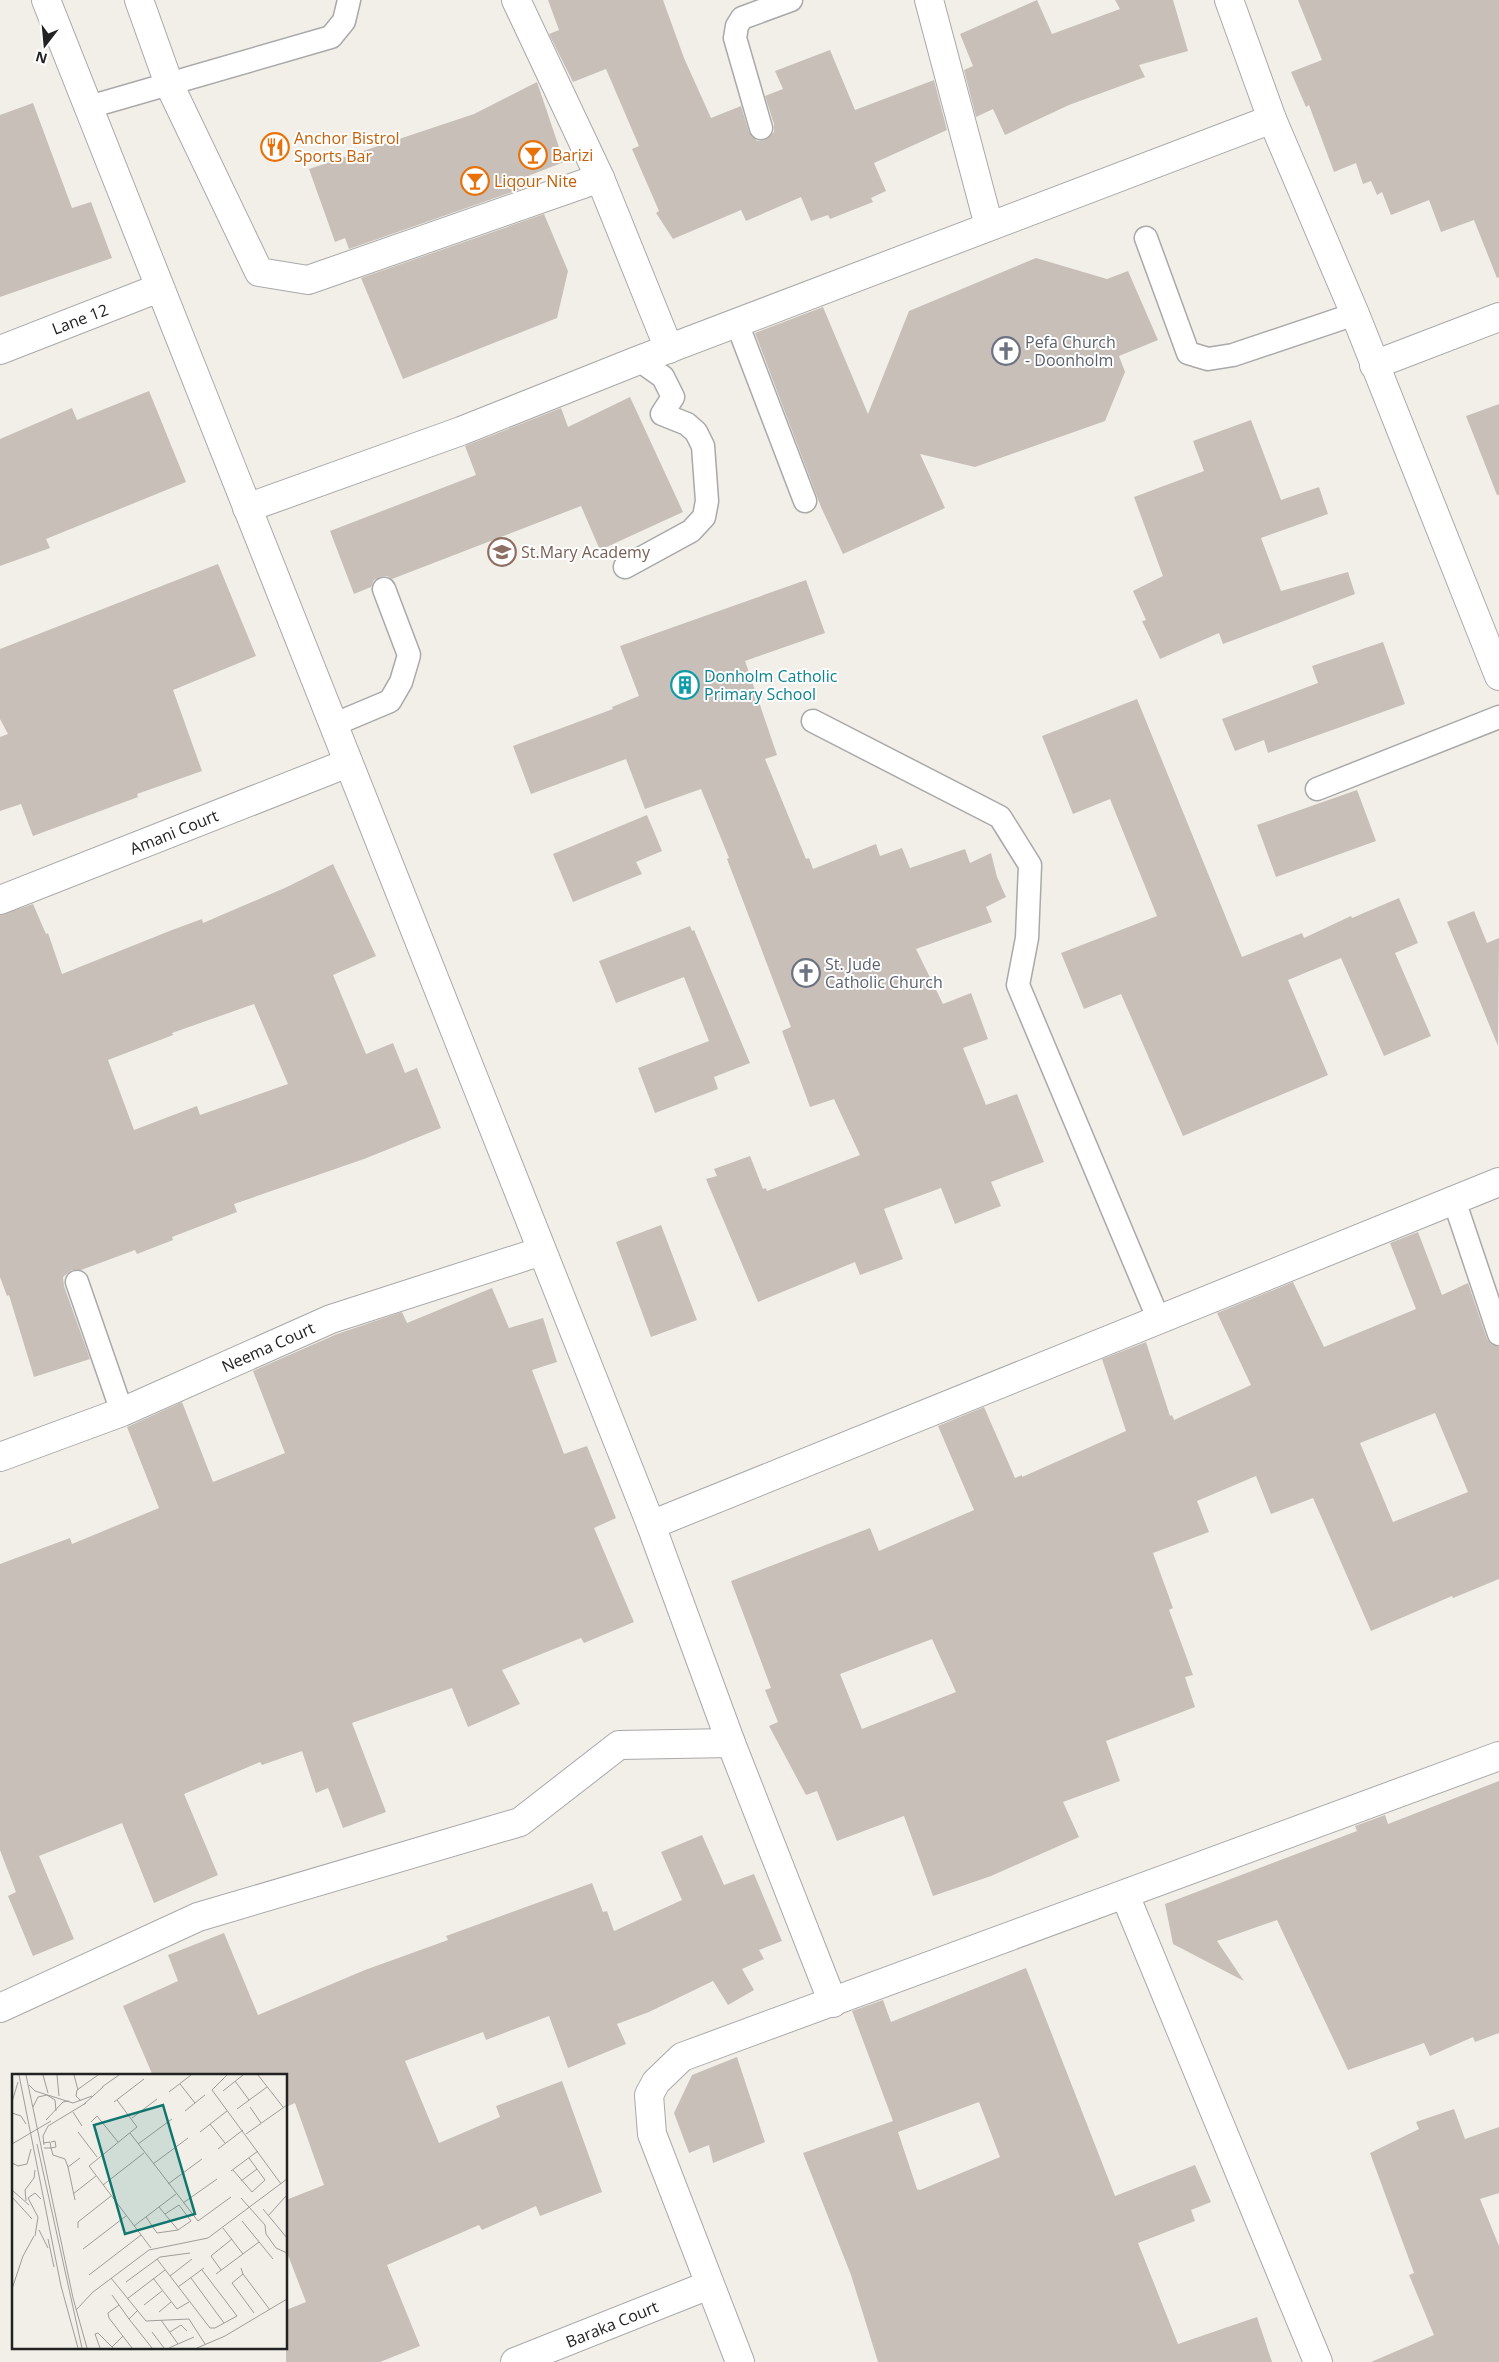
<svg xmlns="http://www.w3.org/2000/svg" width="1499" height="2362" font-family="'Open Sans',sans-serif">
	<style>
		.building { fill: #c7bfb8; fill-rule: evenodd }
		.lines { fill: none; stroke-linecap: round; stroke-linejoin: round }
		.lane-casing { stroke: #a9a9a9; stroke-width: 25 }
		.street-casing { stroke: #a9a9a9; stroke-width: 30 }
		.lane { stroke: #fff; stroke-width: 22 }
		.street { stroke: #fff; stroke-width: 28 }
		.labels { text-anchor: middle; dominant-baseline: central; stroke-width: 4; stroke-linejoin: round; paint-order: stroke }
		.food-label { font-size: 16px; fill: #c56008; stroke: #fff; text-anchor: start }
		.street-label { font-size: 16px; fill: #222; stroke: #fff }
		.worship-label { font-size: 16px; fill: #5b616d; stroke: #fff; text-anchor: start }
		.education-label { font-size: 16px; fill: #785e54; stroke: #fff; text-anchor: start }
		.culture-label { font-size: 16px; fill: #0d838f; stroke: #fff; text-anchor: start }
		.inset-road { fill: none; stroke: #9f9d99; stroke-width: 1 }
		.view { fill: #0f766e; fill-opacity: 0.15; stroke: #0f766e; stroke-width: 2.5 }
		.inset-edge { fill: none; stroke: #222; stroke-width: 2.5 }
	</style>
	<rect width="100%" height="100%" fill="#f2efe9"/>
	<g class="building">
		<polygon points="548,0 663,0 684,58 711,118 741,106 749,132 757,141 765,140 774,132 774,124 765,96 783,89 775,71 830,50 855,110 934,80 947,130 874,163 886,191 871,198 873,202 830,219 828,215 811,221 801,197 746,221 741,210 673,239 656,213 659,211 632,149 639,146 606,69 573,82 549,34 559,30"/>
		<polygon points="1037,0 1052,34 1120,9 1115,0 1173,0 1188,51 1139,65 1145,77 1069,105 1005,135 993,109 976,117 964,70 973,66 960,34"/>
		<polygon points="1298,0 1499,0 1499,277 1497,278 1474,220 1441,232 1429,200 1391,215 1382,192 1377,195 1371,181 1363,184 1356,163 1334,172 1309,105 1306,107 1291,72 1322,60"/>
		<polygon points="537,82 564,162 528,176 532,185 349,249 345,238 335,242 309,169 474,114"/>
		<polygon points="33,103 72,208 91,202 112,258 0,297 0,115"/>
		<polygon points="544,214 568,271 557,318 403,379 361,278"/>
		<polygon points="1036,258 1107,279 1128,271 1158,340 1119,356 1125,372 1105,421 975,467 920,454 945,508 843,554 821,507 755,333 823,307 868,414 909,311"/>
		<polygon points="149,391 186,482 46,539 50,548 0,566 0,439 72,408 77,420"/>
		<polygon points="630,397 683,512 600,550 581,506 392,579 387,576 380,577 374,580 371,587 354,594 330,531 476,475 465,446 561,408 568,427"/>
		<polygon points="1499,404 1499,495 1497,495 1466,416"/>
		<polygon points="1251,420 1281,500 1319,487 1328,514 1261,538 1281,591 1348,572 1355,594 1223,644 1219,633 1160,659 1142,621 1146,620 1133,591 1163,576 1134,497 1204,471 1193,441"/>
		<polygon points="218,564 256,656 173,690 202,771 137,794 138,797 33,836 21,804 0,811 0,737 8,734 0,719 0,649"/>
		<polygon points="806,580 825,633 745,661 777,755 765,759 806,859 809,858 813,869 876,844 880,856 902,848 910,868 965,849 970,863 991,853 997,877 1006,897 986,907 992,922 916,949 943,1004 971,993 988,1039 963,1048 986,1105 1017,1094 1044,1162 991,1182 1001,1206 955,1224 941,1188 884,1209 903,1259 860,1275 855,1262 758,1302 706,1179 717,1176 714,1169 750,1156 763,1189 766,1188 767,1191 860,1155 834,1099 810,1107 782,1031 791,1027 727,859 729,858 701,789 645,809 626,759 531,794 513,746 613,709 612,707 639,696 620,646"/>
		<polygon points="1383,642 1405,704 1268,753 1264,740 1235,751 1222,719 1318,683 1312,666"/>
		<polygon points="1137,699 1242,957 1302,933 1304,938 1351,916 1352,918 1399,898 1418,943 1395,953 1431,1036 1384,1056 1341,958 1288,980 1328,1075 1183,1136 1121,994 1084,1009 1061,953 1157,916 1110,799 1073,814 1042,736"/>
		<polygon points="1357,790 1376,841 1276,877 1257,825"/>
		<polygon points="647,815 662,851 636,862 642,874 573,902 553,854"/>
		<path d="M333,864L376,956L333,975L366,1054L393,1043L405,1073L417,1068L441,1128L364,1159L234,1204L237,1212L172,1237L173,1240L137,1254L135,1250L81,1270H72L63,1277L64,1286L90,1359L34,1377L9,1295L7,1296L0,1277V915L33,904L46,934L48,933L62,974L172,930L202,919L203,923L287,887ZM254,1004L288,1084L200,1115L197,1106L134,1130L108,1060L173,1035L172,1033Z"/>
		<polygon points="1474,911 1487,943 1499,938 1498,1046 1447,922"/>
		<polygon points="690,926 692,931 694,930 750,1063 714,1077 718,1089 655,1113 638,1068 709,1041 684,977 616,1003 599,961"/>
		<polygon points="661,1225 697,1320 651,1337 616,1242"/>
		<path d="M1418,1232L1442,1295L1468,1283L1487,1339L1491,1344L1499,1347V1579L1453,1598L1452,1596L1371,1631L1313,1498L1271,1514L1256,1476L1197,1501L1209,1532L1153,1553L1173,1608L1169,1610L1193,1675L1185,1677L1195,1707L1106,1741L1120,1781L1063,1802L1079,1837L991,1876L933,1896L904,1816L837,1841L817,1791L806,1795L769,1726L778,1722L765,1690L771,1688L731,1581L870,1528L879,1551L974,1510L938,1426L984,1407L1015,1478L1022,1475V1477L1126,1431L1102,1359L1146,1342L1170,1416L1172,1415L1174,1420L1251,1385L1217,1313L1293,1282L1324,1347L1416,1309L1390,1243ZM1435,1413L1468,1492L1393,1522L1360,1443ZM932,1639L956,1692L862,1729L840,1674Z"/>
		<polygon points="492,1288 509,1328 543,1318 557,1362 532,1370 564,1454 587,1446 616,1518 594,1528 634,1622 584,1643 581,1638 502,1670 520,1704 468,1727 452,1688 352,1723 386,1812 343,1828 328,1788 316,1793 302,1751 262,1765 260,1762 184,1794 218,1875 154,1903 122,1823 39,1856 74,1939 33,1956 8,1896 16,1892 0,1850 0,1564 70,1538 72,1544 159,1508 127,1427 182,1402 213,1482 285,1453 253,1371 337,1334 402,1312 407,1323"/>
		<polygon points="1499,1781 1499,2033 1475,2042 1473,2037 1430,2056 1424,2043 1348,2070 1277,1920 1217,1941 1244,1981 1173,1944 1165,1904 1357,1831 1355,1826 1385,1815 1388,1824"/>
		<polygon points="702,1835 724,1885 754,1874 782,1941 759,1950 764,1959 742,1969 754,1990 728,2005 713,1981 649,2012 617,2024 626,2044 568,2068 549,2016 486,2040 483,2032 405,2061 439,2143 500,2117 496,2106 562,2081 602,2192 540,2216 536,2206 482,2230 479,2225 387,2265 420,2346 380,2362 286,2362 286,2310 306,2302 286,2250 286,2200 324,2185 295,2103 286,2107 286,2076 153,2076 123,2006 178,1981 168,1955 224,1933 258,2015 365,1970 448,1940 446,1936 592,1883 603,1912 607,1911 614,1931 682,1900 661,1852"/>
		<path d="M1026,1968L1115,2196L1195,2165L1211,2202L1191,2210L1195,2221L1138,2243L1178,2344L1257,2317L1272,2362H878L851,2275L803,2153L893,2121L852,2011L883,2000L891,2022ZM979,2102L1000,2157L920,2190L917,2189L898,2132Z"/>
		<polygon points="737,2057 765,2142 713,2163 709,2145 689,2153 674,2113 692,2075"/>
		<polygon points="1454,2109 1465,2139 1499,2127 1499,2193 1480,2199 1499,2246 1499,2362 1371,2362 1434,2335 1409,2275 1414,2273 1370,2153 1419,2129 1416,2122"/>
	</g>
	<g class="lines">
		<defs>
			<g id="lane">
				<polyline points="89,107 331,37 344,21 349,0"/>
				<polyline points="761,128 735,38 737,26 742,18 791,0"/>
				<polyline points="1146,238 1188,353 1208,359 1233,355 1355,314"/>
				<polyline points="737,323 805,501"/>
				<polyline points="625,567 691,531 704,517 707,501 703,446 696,432 687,424 662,414 673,397 663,377 639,360"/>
				<polyline points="813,721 1000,817 1030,865 1027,938 1018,985 1158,1318"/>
				<polyline points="333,725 390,701 401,682 409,655 384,589"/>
				<polyline points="1317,789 1499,717"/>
				<polyline points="1454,1200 1499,1334"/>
				<polyline points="77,1282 122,1412"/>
			</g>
			<g id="street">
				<polyline points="46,0 651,1525 731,1743 833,2003"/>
				<polyline points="139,0 169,84 259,272 308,280 600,178"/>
				<polyline points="516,0 600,178 669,349"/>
				<polyline points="929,0 989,226"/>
				<polyline points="1229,0 1272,119 1355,314 1499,676"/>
				<polyline points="0,350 159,288"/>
				<polyline points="1374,365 1499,317"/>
				<polyline points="247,508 461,431 639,360 1272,119"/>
				<polyline points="0,900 348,763"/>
				<polyline points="0,1457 122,1412 331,1319 542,1251"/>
				<polyline points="651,1525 1499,1182"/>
				<polyline points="1125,1895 1318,2362"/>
				<polyline points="0,2008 198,1917 520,1822 619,1745 731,1743"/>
				<polyline points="515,2362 709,2285"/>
				<polyline points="740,2362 652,2134 649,2095 656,2082 682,2057 1499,1756"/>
			</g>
		</defs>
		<use href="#lane" class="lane-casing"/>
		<use href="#street" class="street-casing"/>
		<use href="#lane" class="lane"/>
		<use href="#street" class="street"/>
	</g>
	<defs>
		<symbol id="restaurant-ring" viewBox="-11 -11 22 22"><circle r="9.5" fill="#fff" stroke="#e8710a" stroke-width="1.5"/><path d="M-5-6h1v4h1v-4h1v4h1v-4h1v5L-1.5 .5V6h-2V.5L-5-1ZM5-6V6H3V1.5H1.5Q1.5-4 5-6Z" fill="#e8710a"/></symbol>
		<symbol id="bar-ring" viewBox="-11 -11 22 22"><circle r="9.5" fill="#fff" stroke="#e8710a" stroke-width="1.5"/><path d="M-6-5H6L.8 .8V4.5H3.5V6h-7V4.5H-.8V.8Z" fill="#e8710a"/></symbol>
		<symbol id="church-ring" viewBox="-11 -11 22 22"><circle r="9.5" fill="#fff" stroke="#6b7280" stroke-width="1.5"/><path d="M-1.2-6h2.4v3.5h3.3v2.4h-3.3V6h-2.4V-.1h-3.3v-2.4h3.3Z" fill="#6b7280"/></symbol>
		<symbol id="school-ring" viewBox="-11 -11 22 22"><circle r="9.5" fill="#fff" stroke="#8d6e63" stroke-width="1.5"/><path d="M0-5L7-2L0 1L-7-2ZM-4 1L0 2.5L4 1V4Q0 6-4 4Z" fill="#8d6e63"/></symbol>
		<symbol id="building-ring" viewBox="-11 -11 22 22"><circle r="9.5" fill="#fff" stroke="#0f9aa8" stroke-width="1.5"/><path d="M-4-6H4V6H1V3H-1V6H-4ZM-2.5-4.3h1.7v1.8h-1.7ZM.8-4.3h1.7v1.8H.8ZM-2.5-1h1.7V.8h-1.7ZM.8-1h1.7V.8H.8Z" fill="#0f9aa8"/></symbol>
	</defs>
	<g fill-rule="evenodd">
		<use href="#restaurant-ring" x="259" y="131" width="32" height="32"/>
		<use href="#bar-ring" x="517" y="139" width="32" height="32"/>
		<use href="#bar-ring" x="459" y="165" width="32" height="32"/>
		<use href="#church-ring" x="990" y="335" width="32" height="32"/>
		<use href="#school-ring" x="486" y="536" width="32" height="32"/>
		<use href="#building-ring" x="669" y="669" width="32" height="32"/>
		<use href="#church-ring" x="790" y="957" width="32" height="32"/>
	</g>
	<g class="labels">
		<g class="food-label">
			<text x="294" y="138">Anchor Bistrol<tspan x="294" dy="18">Sports Bar</tspan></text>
			<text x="552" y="155">Barizi</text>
			<text x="494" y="181">Liqour Nite</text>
		</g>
		<g class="street-label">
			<text transform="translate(80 319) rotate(-21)">Lane 12</text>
			<text transform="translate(174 832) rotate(-22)">Amani Court</text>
			<text transform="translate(268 1347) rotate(-24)">Neema Court</text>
			<text transform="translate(612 2324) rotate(-22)">Baraka Court</text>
		</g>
		<g class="worship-label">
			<text x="1025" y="342">Pefa Church<tspan x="1025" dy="18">- Doonholm</tspan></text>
			<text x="825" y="964">St. Jude<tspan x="825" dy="18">Catholic Church</tspan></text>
		</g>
		<g class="education-label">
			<text x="521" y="552">St.Mary Academy</text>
		</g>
		<g class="culture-label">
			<text x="704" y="676">Donholm Catholic<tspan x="704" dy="18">Primary School</tspan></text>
		</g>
	</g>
	<g transform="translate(12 2074)">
		<rect width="275" height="275" fill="#f2efe9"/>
		<path class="inset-road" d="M7,1L49,212L66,274M14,1L61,224L75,274M31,1L36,19M45,1L47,22M62,1L66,16M215,1L200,16L269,110M246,1L271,33M223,7L237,26M168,10L183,29M17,11L23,17L61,29L80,22M90,13L107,1M211,17L231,1M157,18L179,1M105,26L125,53L77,92L139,174M69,27L64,22L65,16L86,1M0,28L6,8M102,28L132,5M71,31L91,13M21,33L26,23L35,21L43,26L44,37M238,33L249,49M225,35L255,13M173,37L193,21M61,38L70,52M0,39L9,42L14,50M120,44L145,25M34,46L51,28L57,27M79,48L85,42L106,68M198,50L213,69M66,58L85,83M188,58L215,37M118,59L186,147L219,123M234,60L275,31M31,69L38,68L39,74L44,73L43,67L39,68M0,70L39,47M25,70L70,274M126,70L160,45M32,71L31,62L36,52L74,29M32,74H39L41,81L53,85L56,93M206,75L231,56M0,89L6,92L15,90L19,75M141,90L176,64M221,96L240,118L253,106L237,84M219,97L246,77M229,107L245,95M156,110L190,85M91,111L132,79M0,116L17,131M61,120L84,102M0,123L20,145M229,124L253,151L254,160L264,174L275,179M63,126L56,93L68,84M14,127L13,116L22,104L23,96M171,129L205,105M147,133L166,156M251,135L275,164M256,142L274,122M134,143L145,159L166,156L179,147L167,131L153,140M230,147L261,185M122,152L164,120M66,154V148L99,122M211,154L231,180M27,156L36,174M23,162L26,143L16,124L23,119L29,125M36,165L42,193M71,175L114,142M145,185L198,254H203L225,242L190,196M229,194L231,200L220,209L242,239M209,196L199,182L220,165M204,200L247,168M231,200L258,236M77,201L129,161M158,202L180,185M99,204L134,247L177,245L193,270M141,204L165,235L177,228M179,204L212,249M114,208L148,183L178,179M166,213L192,194M0,215L11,182L22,162M100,221L117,245M115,225L153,196M107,231L96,239L97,244L120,274M132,231L150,217M64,236L81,218L137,176L196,164L275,105M125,237L117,245L140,274M147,238L159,228M149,246L166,270L157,274M140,258L152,274M158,258L169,251L175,257M166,270L182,263M100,273L111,262M88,274L83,260L86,259L101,274M185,274L213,262L275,225"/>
		<path class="view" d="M151,31L183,140L113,160L82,51Z"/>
		<rect width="275" height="275" class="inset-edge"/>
	</g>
	<g transform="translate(45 45) rotate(196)" stroke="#ffffff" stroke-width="4" paint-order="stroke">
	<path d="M0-4L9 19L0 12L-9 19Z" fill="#222222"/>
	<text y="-8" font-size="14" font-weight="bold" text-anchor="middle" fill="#222222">N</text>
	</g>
</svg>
